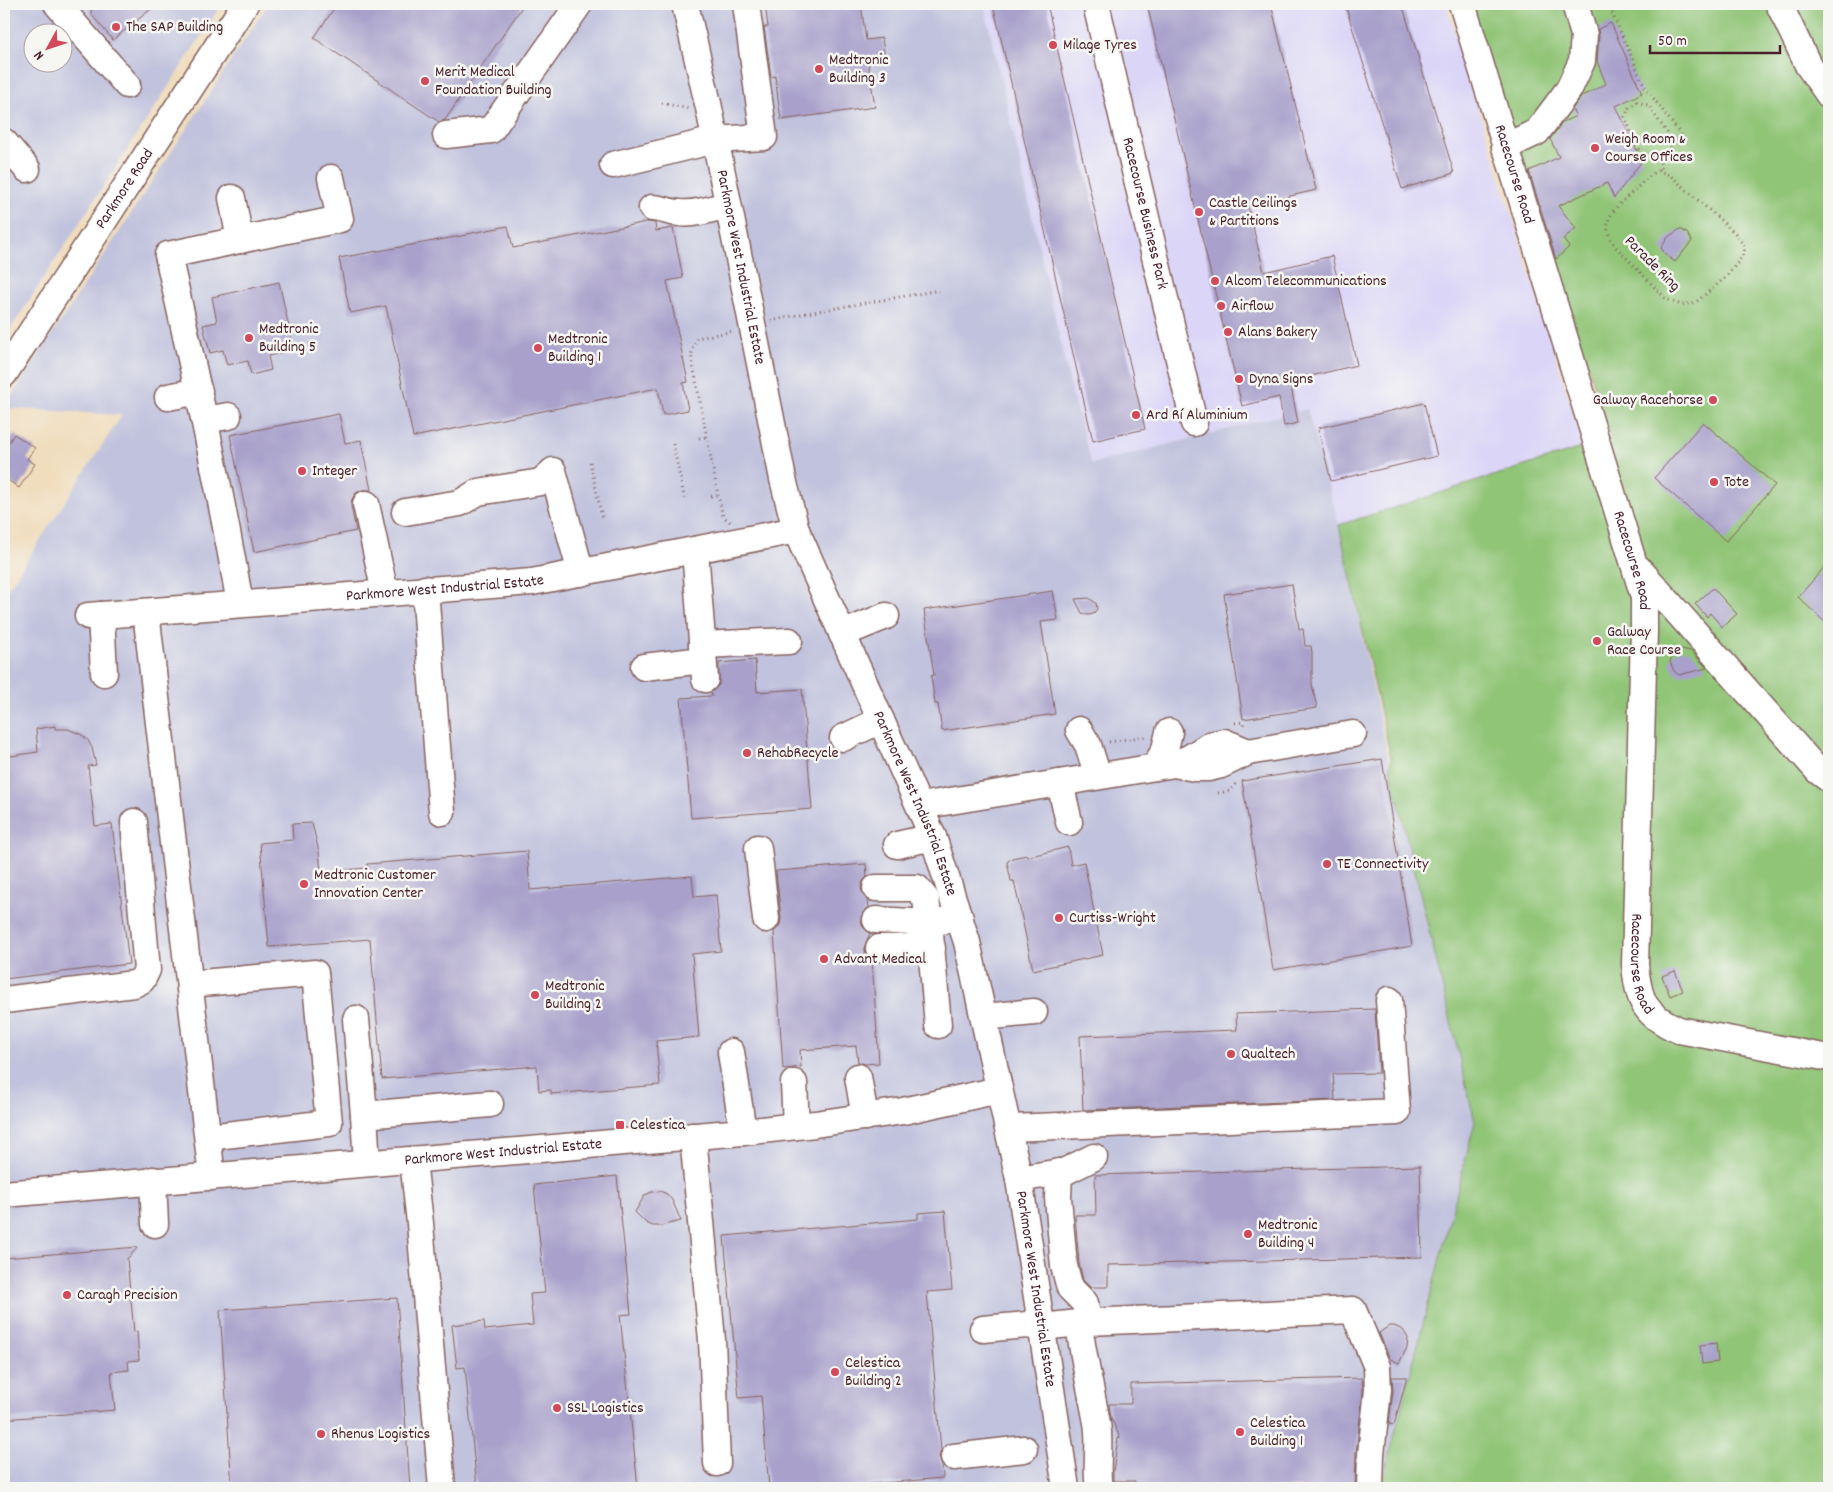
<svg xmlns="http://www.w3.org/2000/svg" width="1833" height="1492" font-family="Dekko,sans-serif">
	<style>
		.built { fill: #dbd6f7 }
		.industrial { fill: #c1c2dd; fill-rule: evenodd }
		.green { fill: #90c476; stroke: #6d7250 }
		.building { fill: #a9a1cb }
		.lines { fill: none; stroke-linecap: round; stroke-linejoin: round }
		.minor-casing { stroke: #84625e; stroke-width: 29 }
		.path { stroke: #84625e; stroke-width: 3; stroke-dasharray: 1 4; stroke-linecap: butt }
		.minor { stroke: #fff; stroke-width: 26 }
		.poi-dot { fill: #d1495b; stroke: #f6f6f2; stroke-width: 2 }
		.labels { text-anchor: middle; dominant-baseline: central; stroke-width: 5; stroke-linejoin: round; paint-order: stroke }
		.poi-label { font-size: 16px; fill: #4a1f2b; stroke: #f6f6f2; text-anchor: start }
		.street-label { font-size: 16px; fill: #4a1f2b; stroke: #f6f6f2 }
	</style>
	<rect width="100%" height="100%" fill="#f6f6f2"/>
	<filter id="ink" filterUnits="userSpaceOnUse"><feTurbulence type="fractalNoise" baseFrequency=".02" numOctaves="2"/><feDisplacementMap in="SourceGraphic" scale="10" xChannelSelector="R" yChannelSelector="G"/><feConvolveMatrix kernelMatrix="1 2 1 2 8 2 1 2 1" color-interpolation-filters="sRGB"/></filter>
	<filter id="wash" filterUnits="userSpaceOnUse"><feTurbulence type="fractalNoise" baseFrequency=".0096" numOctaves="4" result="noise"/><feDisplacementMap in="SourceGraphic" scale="20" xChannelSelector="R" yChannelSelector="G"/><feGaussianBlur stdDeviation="1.12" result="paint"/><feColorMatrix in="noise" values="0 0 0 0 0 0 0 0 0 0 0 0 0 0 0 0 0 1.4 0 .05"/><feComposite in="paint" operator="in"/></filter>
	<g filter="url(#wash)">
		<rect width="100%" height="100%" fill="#f0ddbd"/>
		<polygon class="built" points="984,4 1446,4 1584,447 1339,525 1307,409 1092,464 1075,406"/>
		<g class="industrial">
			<path d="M4,4H222L4,339ZM32,32H62V62H32Z"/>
			<polygon points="268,4 984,4 1075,406 1092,464 1307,409 1339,525 1390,767 1475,1122 1381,1488 4,1488 4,595 122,415 4,408"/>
		</g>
		<polygon class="green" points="1471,4 1829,4 1829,1488 1381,1488 1475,1122 1390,767 1391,758 1339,525 1584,447 1611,437"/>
		<g id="blocks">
			<g class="building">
				<polygon points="91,4 157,4 113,40 91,14"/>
				<polygon points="337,4 524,4 445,120 439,122 314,38"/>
				<polygon points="765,4 861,4 866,40 882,38 885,59 868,62 875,107 781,120 775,76 771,77 764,27 768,27"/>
				<polygon points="993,4 1047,4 1145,429 1093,441"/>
				<polygon points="1147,4 1271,4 1316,190 1248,206 1264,272 1332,256 1357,365 1290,381 1298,423 1284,426 1279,397 1242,406"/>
				<polygon points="1345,4 1402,4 1454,173 1402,189"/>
				<polygon points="1611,23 1642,93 1616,106 1642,161 1614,198 1607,183 1558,206 1576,228 1563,239 1569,247 1556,259 1529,171 1559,157 1550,139 1563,122 1576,116 1572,109 1582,96 1606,84 1597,61 1599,36 1598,29"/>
				<polygon points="647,222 655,223 656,231 673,228 683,278 667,281 688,382 683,383 688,410 663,415 658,388 413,437 386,306 350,313 339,258 467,235 467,234 508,226 513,248"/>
				<polygon points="1680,229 1687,233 1692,241 1675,262 1666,255 1661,248 1668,237"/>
				<polygon points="279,282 294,350 268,356 271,370 251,375 248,361 227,365 223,350 210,353 203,325 217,322 212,297"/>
				<polygon points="1424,403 1437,456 1331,481 1318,428"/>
				<polygon points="339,414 345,443 361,440 371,490 362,490 356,493 352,499 351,507 356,531 254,552 230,435"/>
				<polygon points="1703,422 1775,485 1726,541 1654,478"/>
				<polygon points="14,434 35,448 27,459 35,464 19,488 4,477 4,450"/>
				<polygon points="1829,562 1829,626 1798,597"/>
				<polygon points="1292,584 1299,629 1303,629 1305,646 1311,646 1312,652 1312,684 1317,708 1243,719 1224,594"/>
				<polygon points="1713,588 1737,614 1722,627 1710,613 1707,617 1695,604"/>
				<polygon points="1053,591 1058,620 1041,622 1055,714 942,731 938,704 935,704 931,676 934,675 924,610"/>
				<polygon points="1089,598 1096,603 1097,609 1093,614 1088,615 1082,613 1075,599"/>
				<polygon points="1681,649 1691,651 1707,668 1679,675 1674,671 1670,662 1673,654"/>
				<polygon points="755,660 757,692 802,689 812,809 691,818 681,698 712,696 711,692 719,685 719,663"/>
				<polygon points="55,726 55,729 68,729 82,735 88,740 92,748 96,765 88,766 95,826 112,824 129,964 4,979 4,757 38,752 36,729"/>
				<polygon points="1382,759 1412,946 1273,970 1242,781"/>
				<polygon points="312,823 319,852 321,872 368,868 367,864 527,851 530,890 692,876 694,897 716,895 721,951 692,954 699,1037 656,1041 660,1085 551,1094 551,1090 539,1091 537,1066 382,1079 370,939 269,947 260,843 293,840 292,824"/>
				<polygon points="1068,847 1071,865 1084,862 1103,955 1033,970 1014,881 1011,881 1007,862 1012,858 1027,855 1027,857"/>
				<polygon points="866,864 867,877 863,881 861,888 863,895 868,901 869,907 863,912 861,920 863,927 870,933 864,948 866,956 872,961 879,1063 865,1064 858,1062 856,1046 800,1050 801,1067 783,1069 774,932 780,925 781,918 776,871"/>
				<polygon points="1675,971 1683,991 1670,996 1662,976"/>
				<polygon points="1375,1009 1379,1073 1333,1074 1335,1100 1083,1110 1080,1036 1237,1030 1236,1014"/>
				<polygon points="1420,1166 1422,1257 1108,1265 1108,1287 1090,1287 1083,1280 1079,1263 1075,1215 1096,1215 1095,1175"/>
				<polygon points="617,1176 631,1314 620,1315 638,1488 477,1488 465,1367 457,1368 452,1325 484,1321 485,1330 533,1325 530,1294 545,1293 534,1185"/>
				<polygon points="660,1191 667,1194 672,1200 681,1221 660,1226 653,1226 646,1223 635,1212 645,1195 652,1192"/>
				<polygon points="945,1211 952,1290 927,1292 941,1450 939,1458 942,1466 943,1478 826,1488 769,1488 761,1396 739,1398 724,1236 918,1219 918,1213"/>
				<polygon points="138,1247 127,1259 134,1332 137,1331 139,1360 128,1361 129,1370 111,1372 115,1410 4,1419 4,1258"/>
				<polygon points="397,1298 410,1488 232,1488 220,1310"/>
				<polygon points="1389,1326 1394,1326 1403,1330 1408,1338 1407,1348 1399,1363 1390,1359 1379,1333"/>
				<polygon points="1716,1343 1718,1362 1702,1364 1700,1345"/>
				<polygon points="1392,1377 1407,1377 1394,1425 1389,1424 1393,1391"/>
				<polygon points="1362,1378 1363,1392 1356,1453 1355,1488 1135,1488 1135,1481 1113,1481 1113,1471 1118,1438 1120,1438 1111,1418 1109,1404 1131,1404 1131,1384"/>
			</g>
		</g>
	</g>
	<g filter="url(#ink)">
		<use href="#blocks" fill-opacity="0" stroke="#84625e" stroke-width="1"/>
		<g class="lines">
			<defs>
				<g id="minor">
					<polyline points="57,4 127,85"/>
					<path id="s1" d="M685,4L709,108L783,479L796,530L933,837L967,942L1019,1179L1066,1488"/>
					<path id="s2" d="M1096,4L1194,423"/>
					<path id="s3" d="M1462,4L1644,597V631L1635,965C1639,1002 1644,1015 1679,1030L1829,1058"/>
					<polyline points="1779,4 1808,65 1829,95"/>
					<polyline points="446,135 491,130 579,4"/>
					<polyline points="4,142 27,169"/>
					<polyline points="1505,147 1537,132 1569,89 1582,61 1584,35 1575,4"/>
					<polyline points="613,165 715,140 764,137 746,4"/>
					<polyline points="232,198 240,240"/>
					<path d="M652,208C662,208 670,213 680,213C695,215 712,209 727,205"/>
					<path id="s4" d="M4,374L245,4"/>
					<polyline points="168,397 199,391"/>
					<polyline points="205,420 228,416"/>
					<polyline points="366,504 385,593"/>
					<polyline points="405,512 460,503 478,492 541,482 553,471 581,573"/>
					<polyline points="695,550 705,679"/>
					<polyline points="1639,569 1818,771 1829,779"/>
					<polyline points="425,589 442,812"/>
					<path d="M240,604C220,487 194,371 168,255L340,219L331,178"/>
					<polyline points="146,612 212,1177"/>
					<polyline points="101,615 104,673"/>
					<path id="s5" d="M88,616L532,582L796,530"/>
					<polyline points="842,634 886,616"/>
					<polyline points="702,645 789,641"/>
					<polyline points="644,667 703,660"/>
					<polyline points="1079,730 1088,745 1098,776"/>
					<polyline points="843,738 881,720"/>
					<polyline points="1174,764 1195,768 1208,768 1221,765 1248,752 1353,734"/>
					<polyline points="1155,767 1165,749 1169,732"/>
					<polyline points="1060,783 1069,822"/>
					<polyline points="920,806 1174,764 1189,758 1210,745 1224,742 1248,752"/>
					<polyline points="897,845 933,837"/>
					<polyline points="758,848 766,919"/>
					<polyline points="876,888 917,888 926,899 929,923 876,920"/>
					<polyline points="879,948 932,948"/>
					<polyline points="190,984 315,973 329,1123 208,1137"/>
					<polyline points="4,1000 134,984 142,980 147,970 134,822"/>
					<polyline points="984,1017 1034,1012"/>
					<polyline points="356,1019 364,1115"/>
					<polyline points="938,1025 929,923 960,918"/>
					<polyline points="731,1052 743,1132"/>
					<polyline points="858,1077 865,1117"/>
					<polyline points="794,1083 796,1126"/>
					<polyline points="1009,1128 1397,1112 1389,1000"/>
					<polyline points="693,1136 712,1340 717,1463"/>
					<polyline points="413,1160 420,1223 442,1488"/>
					<polyline points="367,1163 364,1115 490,1104"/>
					<polyline points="1059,1172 1058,1198 1064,1266 1070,1288 1085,1303 1088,1322"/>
					<polyline points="1019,1179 1066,1171 1094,1157"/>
					<polyline points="153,1180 155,1224"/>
					<path id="s6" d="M4,1194L743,1132L815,1124L903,1111L999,1090"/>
					<path d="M1079,1324C1083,1357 1091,1390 1097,1423C1101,1445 1095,1466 1099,1488"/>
					<polyline points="983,1329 1027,1325 1042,1327 1088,1322 1353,1310 1377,1367 1378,1390 1371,1454 1370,1488"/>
					<polyline points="954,1457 1024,1449"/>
				</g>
			</defs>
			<use href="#minor" class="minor-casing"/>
			<g class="path">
				<polyline points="1608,4 1645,87 1685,140 1670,142"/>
				<polyline points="662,103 689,109"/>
				<path d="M1660,162C1637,160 1633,135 1625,117L1629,108L1637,102L1648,105L1670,137V150L1667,156L1660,162L1661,171"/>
				<path d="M1658,170L1671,176L1735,233L1745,247L1744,253L1738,262L1725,278L1696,302L1681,305L1666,299L1615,246C1598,222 1613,210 1631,193C1640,185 1648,177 1658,170Z"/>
				<polyline points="771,321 801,314 940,290"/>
				<polyline points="699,438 707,437"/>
				<polyline points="673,444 685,501"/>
				<polyline points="590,462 602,517"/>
				<polyline points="711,496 718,495"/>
				<polyline points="730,522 723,516 718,495 691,355 697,338 734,331"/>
				<polyline points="1235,723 1243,722 1244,728"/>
				<polyline points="1109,742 1147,736"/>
				<polyline points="1218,793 1230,791 1237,782"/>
			</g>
			<use href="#minor" class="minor"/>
		</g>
	</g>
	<g class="poi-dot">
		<circle cx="116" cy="27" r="5"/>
		<circle cx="1053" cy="45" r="5"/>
		<circle cx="819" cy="69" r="5"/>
		<circle cx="425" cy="81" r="5"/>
		<circle cx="1595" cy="148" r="5"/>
		<circle cx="1199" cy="212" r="5"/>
		<circle cx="1215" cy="281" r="5"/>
		<circle cx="1221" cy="306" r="5"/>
		<circle cx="1228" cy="332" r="5"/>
		<circle cx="249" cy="338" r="5"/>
		<circle cx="538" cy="348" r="5"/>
		<circle cx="1239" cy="379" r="5"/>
		<circle cx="1713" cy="400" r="5"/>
		<circle cx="1136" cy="415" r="5"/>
		<circle cx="302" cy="471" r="5"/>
		<circle cx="1714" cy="482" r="5"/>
		<circle cx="1597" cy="641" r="5"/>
		<circle cx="747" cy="753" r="5"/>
		<circle cx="1327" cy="864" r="5"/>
		<circle cx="304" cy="884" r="5"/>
		<circle cx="1059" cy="918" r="5"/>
		<circle cx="824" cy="959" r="5"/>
		<circle cx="535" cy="995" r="5"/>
		<circle cx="1231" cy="1054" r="5"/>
		<rect x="615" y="1120" width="10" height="10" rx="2.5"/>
		<circle cx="1248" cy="1234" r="5"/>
		<circle cx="67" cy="1295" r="5"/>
		<circle cx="835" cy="1372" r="5"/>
		<circle cx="557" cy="1408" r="5"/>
		<circle cx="1240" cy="1432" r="5"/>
		<circle cx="321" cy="1434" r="5"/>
	</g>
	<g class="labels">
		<g class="poi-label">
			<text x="126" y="27">The SAP Building</text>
			<text x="1063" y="45">Milage Tyres</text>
			<text x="829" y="60">Medtronic<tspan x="829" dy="18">Building 3</tspan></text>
			<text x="435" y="72">Merit Medical<tspan x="435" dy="18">Foundation Building</tspan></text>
			<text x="1605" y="139">Weigh Room &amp;<tspan x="1605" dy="18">Course Offices</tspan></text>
			<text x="1209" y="203">Castle Ceilings<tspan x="1209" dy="18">&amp; Partitions</tspan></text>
			<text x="1225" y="281">Alcom Telecommunications</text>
			<text x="1231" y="306">Airflow</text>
			<text x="259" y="329">Medtronic<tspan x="259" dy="18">Building 5</tspan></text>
			<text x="1238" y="332">Alans Bakery</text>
			<text x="548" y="339">Medtronic<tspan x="548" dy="18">Building 1</tspan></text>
			<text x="1249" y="379">Dyna Signs</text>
			<text x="1703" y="400" text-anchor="end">Galway Racehorse</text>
			<text x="1146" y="415">Ard Rí Aluminium</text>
			<text x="312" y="471">Integer</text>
			<text x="1724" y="482">Tote</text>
			<text x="1607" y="632">Galway<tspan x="1607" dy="18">Race Course</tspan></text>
			<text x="757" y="753">RehabRecycle</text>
			<text x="1337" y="864">TE Connectivity</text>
			<text x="314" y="875">Medtronic Customer<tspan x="314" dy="18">Innovation Center</tspan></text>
			<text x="1069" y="918">Curtiss-Wright</text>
			<text x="834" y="959">Advant Medical</text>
			<text x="545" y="986">Medtronic<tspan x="545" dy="18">Building 2</tspan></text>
			<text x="1241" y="1054">Qualtech</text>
			<text x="630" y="1125">Celestica</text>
			<text x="1258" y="1225">Medtronic<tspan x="1258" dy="18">Building 4</tspan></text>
			<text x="77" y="1295">Caragh Precision</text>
			<text x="845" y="1363">Celestica<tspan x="845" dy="18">Building 2</tspan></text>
			<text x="567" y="1408">SSL Logistics</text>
			<text x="1250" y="1423">Celestica<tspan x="1250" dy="18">Building 1</tspan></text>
			<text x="331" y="1434">Rhenus Logistics</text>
		</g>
		<g class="street-label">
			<text stroke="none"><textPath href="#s3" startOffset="178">Racecourse Road</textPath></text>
			<text stroke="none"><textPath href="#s4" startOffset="221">Parkmore Road</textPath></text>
			<text stroke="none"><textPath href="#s2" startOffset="215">Racecourse Business Park</textPath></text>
			<text transform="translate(1652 264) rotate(45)">Parade Ring</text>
			<text stroke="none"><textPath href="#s1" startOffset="269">Parkmore West Industrial Estate</textPath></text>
			<text stroke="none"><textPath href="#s3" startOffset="582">Racecourse Road</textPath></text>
			<text stroke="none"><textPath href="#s5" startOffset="358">Parkmore West Industrial Estate</textPath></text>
			<text stroke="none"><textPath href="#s1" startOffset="836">Parkmore West Industrial Estate</textPath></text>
			<text stroke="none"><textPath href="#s3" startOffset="988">Racecourse Road</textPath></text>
			<text stroke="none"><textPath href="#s6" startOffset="501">Parkmore West Industrial Estate</textPath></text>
			<text stroke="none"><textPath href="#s1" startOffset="1338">Parkmore West Industrial Estate</textPath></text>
		</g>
	</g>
	<rect width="1833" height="1492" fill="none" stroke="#f6f6f2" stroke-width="20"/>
	<g transform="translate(48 48) rotate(230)"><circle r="24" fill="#f6f6f2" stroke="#b1a0a2"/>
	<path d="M0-4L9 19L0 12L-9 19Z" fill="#d1495b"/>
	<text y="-8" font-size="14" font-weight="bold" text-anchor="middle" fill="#4a1f2b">N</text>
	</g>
	<path d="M1650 45v8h130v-8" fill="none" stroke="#4a1f2b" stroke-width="2.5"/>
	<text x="1658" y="45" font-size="15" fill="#4a1f2b" stroke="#f6f6f2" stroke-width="4" paint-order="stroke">50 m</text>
</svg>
